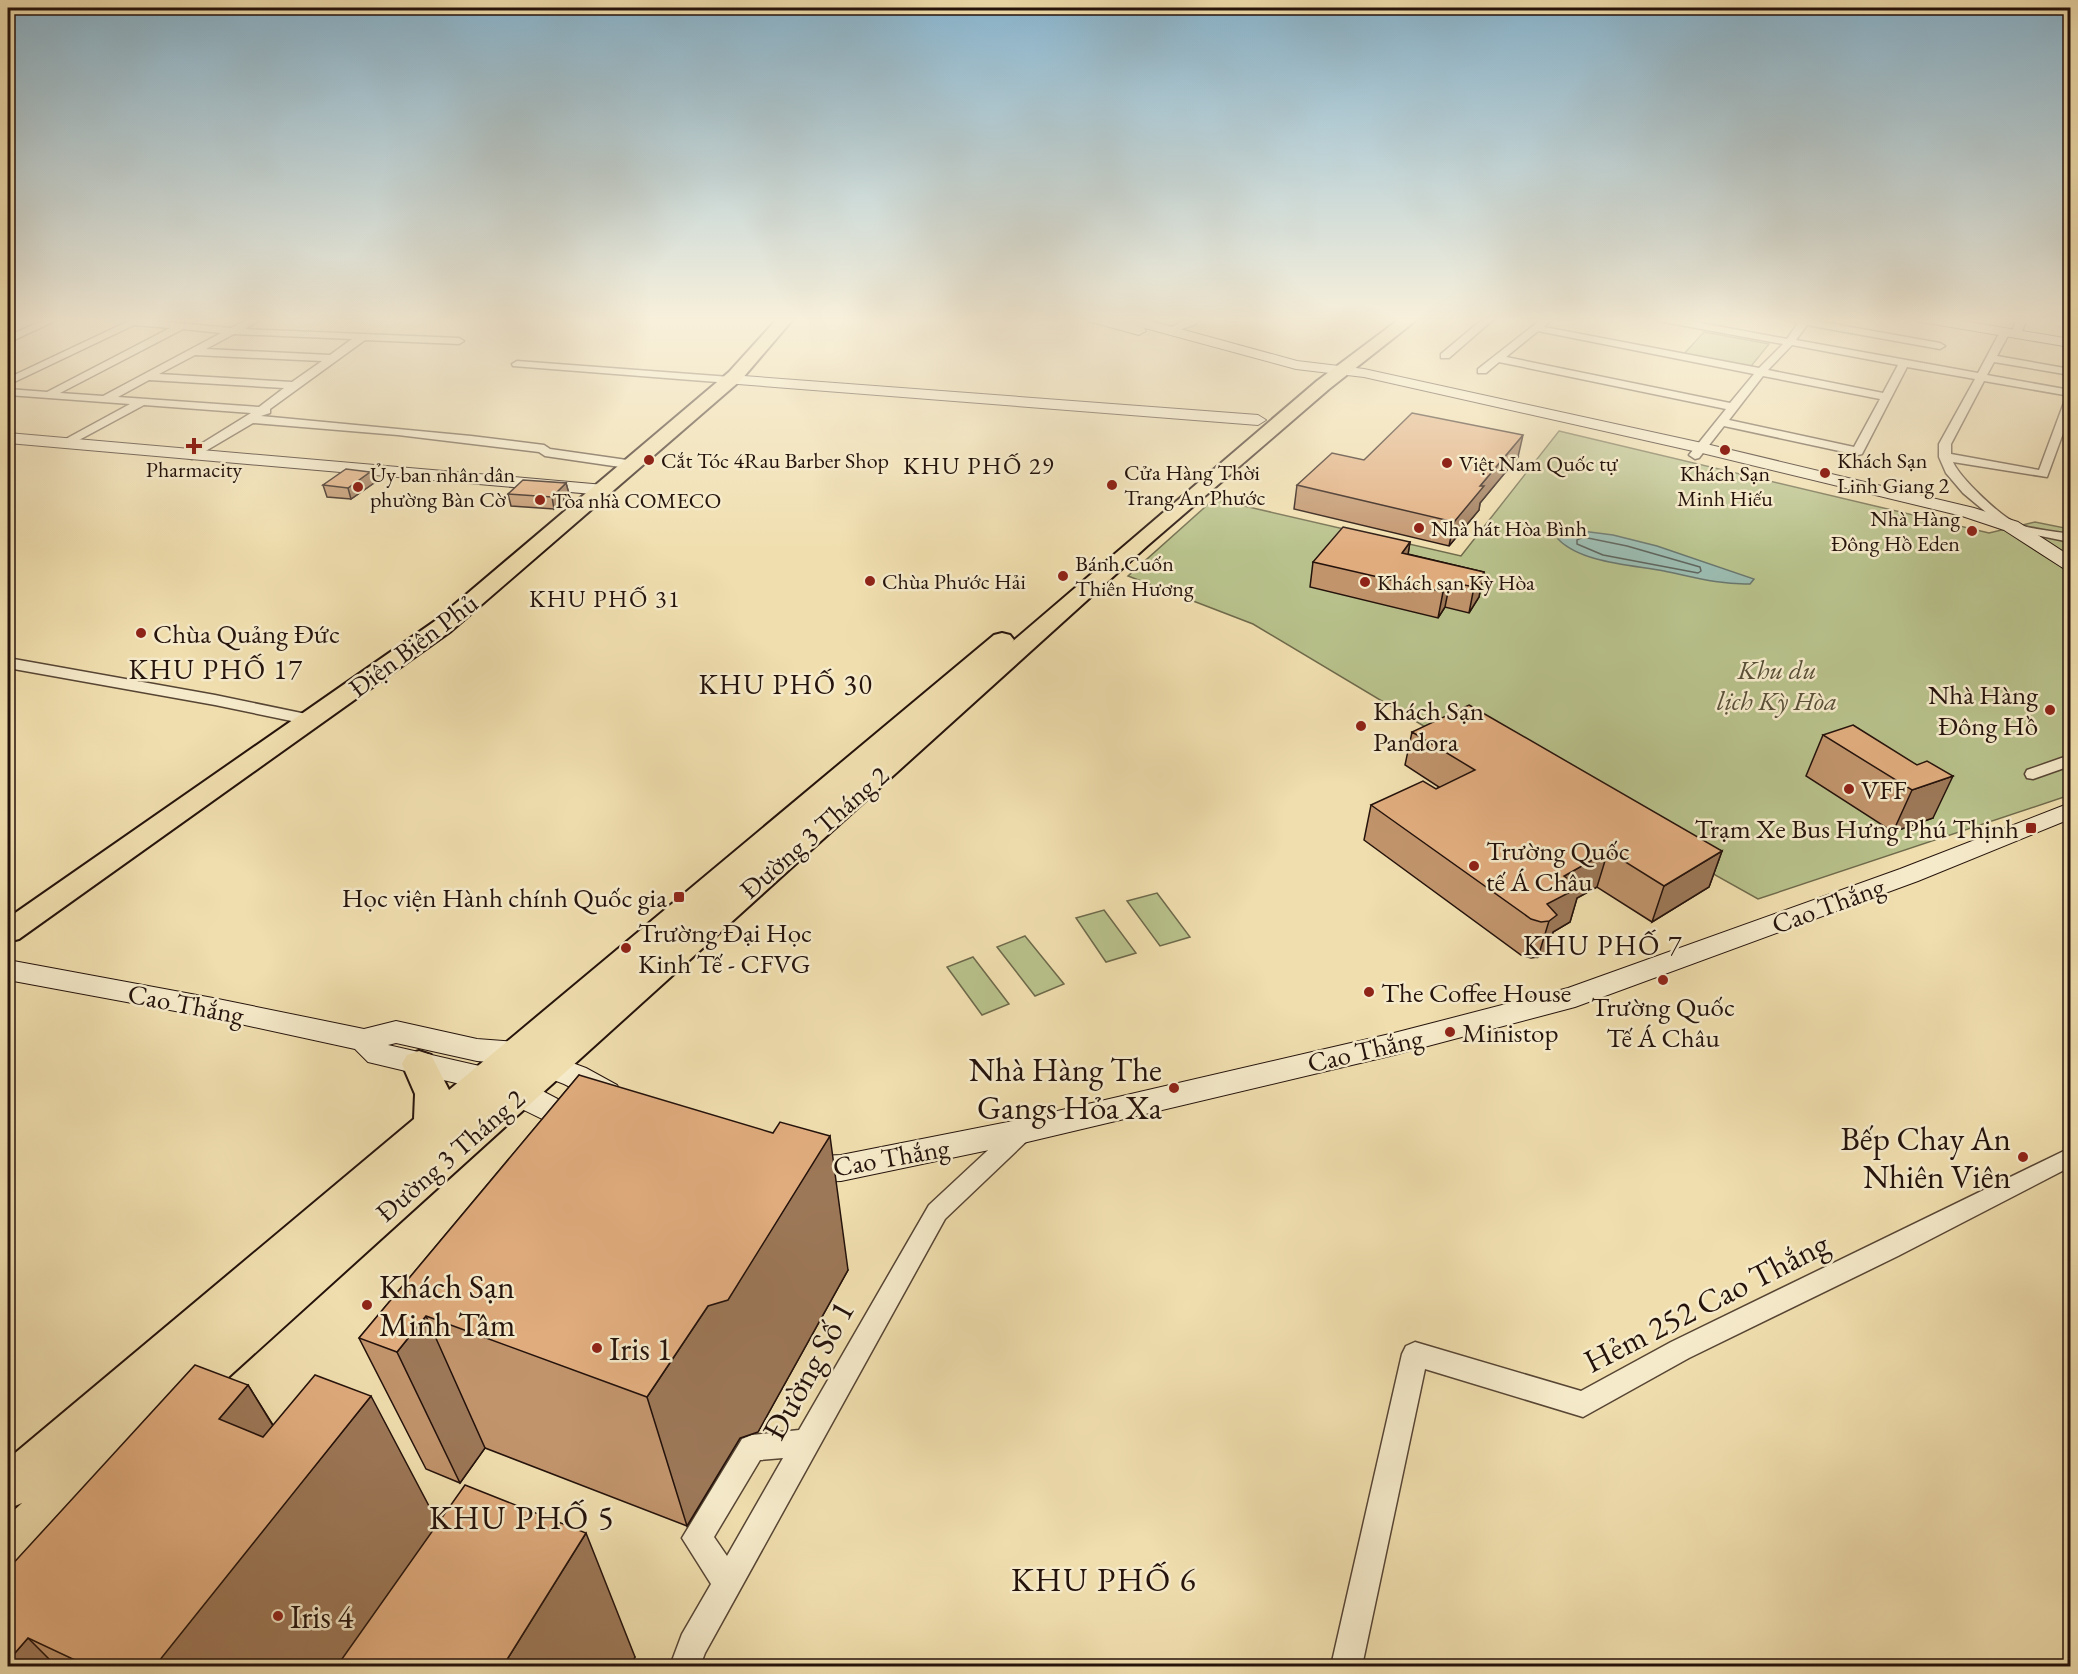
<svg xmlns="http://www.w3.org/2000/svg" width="2078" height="1674" font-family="'EB Garamond',serif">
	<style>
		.green { fill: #b8c18b; stroke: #6e6a4b; stroke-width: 1.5 }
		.water { fill: #9bbbb0; stroke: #6b776e; stroke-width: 1.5 }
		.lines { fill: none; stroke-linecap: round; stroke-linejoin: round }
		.shore { stroke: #60665e; stroke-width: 1.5 }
		.street-casing { stroke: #574534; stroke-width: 3 }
		.secondary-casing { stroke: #24120b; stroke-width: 2 }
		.primary-casing { stroke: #24120b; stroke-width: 4 }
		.street { fill: #f5eaca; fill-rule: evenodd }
		.secondary { fill: #f5eaca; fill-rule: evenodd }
		.primary { fill: #f0deae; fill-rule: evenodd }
		.wall { fill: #c1946c; stroke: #24120b; stroke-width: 1.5 }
		.shaded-wall { fill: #9d7858; stroke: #24120b; stroke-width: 1.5 }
		.building { fill: #e0ac7e; stroke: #24120b; stroke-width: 1.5 }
		.poi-dot { fill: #8f2418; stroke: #f5eaca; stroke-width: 2 }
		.labels { text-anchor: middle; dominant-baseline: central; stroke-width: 5; stroke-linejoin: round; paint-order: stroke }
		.far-poi-label { font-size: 22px; fill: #24120b; stroke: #f5eaca; text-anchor: start }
		.far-neighbourhood-label { font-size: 24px; letter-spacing: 1.5px; fill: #24120b; stroke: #f5eaca }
		.poi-label { font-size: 27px; fill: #24120b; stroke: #f5eaca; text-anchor: start }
		.street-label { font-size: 27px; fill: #24120b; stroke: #f5eaca }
		.park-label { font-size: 27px; font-style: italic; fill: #584f38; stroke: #f5eaca }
		.neighbourhood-label { font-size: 28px; letter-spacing: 1.5px; fill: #24120b; stroke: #f5eaca }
		.near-poi-label { font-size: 33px; fill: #24120b; stroke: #f5eaca; text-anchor: start }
		.near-street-label { font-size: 33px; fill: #24120b; stroke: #f5eaca }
		.near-neighbourhood-label { font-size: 33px; letter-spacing: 1.5px; fill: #24120b; stroke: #f5eaca }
	</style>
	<rect width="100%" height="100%" fill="#f0deae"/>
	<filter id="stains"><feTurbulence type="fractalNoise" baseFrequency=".00333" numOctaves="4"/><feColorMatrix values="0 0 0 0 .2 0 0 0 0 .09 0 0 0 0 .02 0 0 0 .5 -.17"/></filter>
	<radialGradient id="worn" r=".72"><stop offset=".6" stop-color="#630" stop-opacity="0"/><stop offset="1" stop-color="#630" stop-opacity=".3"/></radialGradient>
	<g class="green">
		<polygon points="1704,332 1769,344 1748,370 1681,357"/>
		<polygon points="1559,431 1989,533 2035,522 2070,529 2070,795 1758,899 1465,735 1427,728 1253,624 1128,576 1214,499 1461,556"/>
		<polygon points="1157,893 1190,937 1160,946 1127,901"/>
		<polygon points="1104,910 1136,953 1106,962 1076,918"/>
		<polygon points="1025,936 1064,984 1035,996 997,947"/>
		<polygon points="973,957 1009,1004 982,1015 947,967"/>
	</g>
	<path class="water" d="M1582,531L1613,535L1657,546L1754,579L1750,584C1720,585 1693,577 1664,571C1632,565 1581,563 1558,539Z"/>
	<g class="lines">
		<polygon class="shore" points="1583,537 1627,546 1700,567 1701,571 1698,573 1603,555 1577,544 1577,540"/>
		<defs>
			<g id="street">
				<polygon points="48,318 61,318 8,343 8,336"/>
				<path d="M250,318H262L245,329L459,338L464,341L459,344L365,340L270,409V413L261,416L471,436L544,445L550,449L634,461L640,465L634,469L545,456L539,452L398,435L253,423L192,459L188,458V452L251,413L144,405L66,447L62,445V441L130,404L8,395V389L47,392L170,328L134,325L8,385V378L133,319L231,328ZM183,329L221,333L103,396L60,393ZM234,334L352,339L330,355L206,349ZM195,355L322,361L292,382L159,374ZM149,380L284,388L259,407L118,397Z"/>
				<polygon points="1190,318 1200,318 1196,324 1171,333 1166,330"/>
				<path d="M1223,318H1242C1238,322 1227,322 1223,318Z"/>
				<polygon points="1484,318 1495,318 1449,358 1441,358 1441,354"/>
				<path d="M1543,318H1554L1544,327L1759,368L1783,344L1658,321L1653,318H1674L1787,339L1798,323L1779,318H1812L1811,320L1940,343L1945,346L1940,349L1807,325L1796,340L1978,373L2001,330H2009L2010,332L1997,356L2070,369V375L1994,362L1987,375L2070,390V396L1984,381L1951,444V454L2039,470L2065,400L2070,397V414L2047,477L1953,462C1960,478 2000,516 2016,523C2031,530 2054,531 2070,534V542L2006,529L1963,493L1946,473L1939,457V444L1975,379L1907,367L1862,454L1858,455L1724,426L1699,458L1695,459L1689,455L1726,409L1499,362L1486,373H1478V369ZM1538,331L1754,374L1730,403L1506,357ZM1792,345L1898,365L1883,393L1768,370ZM1763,376L1880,399L1854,447L1729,420Z"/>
				<polygon points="2017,318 2027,318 2021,334 2016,337 2011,334"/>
				<polygon points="517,361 730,377 735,380 730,383 513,366 512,364"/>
				<polygon points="8,658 215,695 311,715 319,720 311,725 215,705 8,668"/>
				<polygon points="2070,755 2070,766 2033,779 2027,778 2025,774 2027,770"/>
				<path d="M1023,1122L1031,1125L1034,1131L1031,1137L945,1219L705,1653L700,1666H670L682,1634L711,1584L682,1538L742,1439L752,1435L799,1430L929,1205L1015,1125ZM783,1458L727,1556L714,1537L760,1460Z"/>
				<polygon points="2070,1148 2070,1167 1898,1256 1689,1358 1583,1417 1425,1369 1362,1666 1331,1666 1402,1354 1406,1346 1415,1342 1581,1391 1671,1342"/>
			</g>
			<g id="secondary">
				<polygon points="8,318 16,318 8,323"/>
				<polygon points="1086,318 1108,318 1144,328 1146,331 1139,335 1088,321"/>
				<polygon points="1117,318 1140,318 1297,361 1364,369 1702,443 1974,508 2018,522 2070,556 2070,570 2063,568 2004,530 1962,516 1702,453 1364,377 1296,369 1119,321"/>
				<polygon points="1914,318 1946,318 2070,339 2070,347 1921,322"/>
				<polygon points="730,375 1258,415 1266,420 1258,425 725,383 722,380"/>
				<polygon points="8,433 604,485 610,486 613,490 610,494 604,495 8,443"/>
				<polygon points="2070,803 2070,819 1918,881 1575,1007 1394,1055 1023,1143 841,1181 800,1183 788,1179 783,1170 788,1161 800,1157 841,1155 1023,1119 1394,1033 1568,988 1900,869"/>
				<polygon points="8,960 213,998 364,1029 396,1021 477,1039 516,1042 586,1068 617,1085 622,1093 617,1101 606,1105 564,1084 513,1064 477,1061 396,1043 388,1045 497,1070 531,1085 592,1117 597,1126 592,1135 581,1138 481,1089 368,1062 355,1049 213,1018 8,980"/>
			</g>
			<g id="primary">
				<polygon points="778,318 794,318 741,380 451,631 19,939 8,942 8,918 435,621 729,372"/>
				<polygon points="1401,318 1419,318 1329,389 1147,546 24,1562 8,1569 8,1516 22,1503 8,1509 8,1459 414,1119 415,1094 402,1064 407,1055 419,1051 431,1055 449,1090 994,635 1002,633 1010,635 1014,640 1012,642 1317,381"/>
			</g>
		</defs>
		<use href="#street" class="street-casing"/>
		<use href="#secondary" class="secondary-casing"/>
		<use href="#primary" class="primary-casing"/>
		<use href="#street" class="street"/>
		<use href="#secondary" class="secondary"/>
		<use href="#primary" class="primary"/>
	</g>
	<g class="wall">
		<polygon points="1518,457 1480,503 1479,510 1449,546 1294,509 1297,485 1364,460"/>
		<polygon points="370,472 374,483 351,499 327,497 323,485"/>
		<polygon points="566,483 569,494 554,509 511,506 508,494"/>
		<polygon points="1410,542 1408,554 1484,572 1479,597 1469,613 1445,607 1438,618 1310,587 1313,562"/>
		<polygon points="1412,732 1722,851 1709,887 1652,922 1597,887 1577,898 1570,922 1553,932 1547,951 1538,957 1531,958 1521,955 1364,840 1371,805 1436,789 1439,787 1405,765"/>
		<polygon points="1823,735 1917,765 1933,818 1893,832 1806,776"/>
		<polygon points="579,1075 848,1270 758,1432 740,1438 687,1526 485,1448 460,1483 426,1469 359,1338"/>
		<polygon points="248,1385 273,1425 438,1524 635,1657 630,1666 8,1666 8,1569"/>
	</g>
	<g class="shaded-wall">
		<polygon points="1523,435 1518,457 1480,503 1479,510 1449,546 1454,522 1480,486"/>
		<polygon points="370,472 374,483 351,499 348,488"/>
		<polygon points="566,483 569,494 554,509 552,497"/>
		<polygon points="1410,542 1406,567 1402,553"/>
		<polygon points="1484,572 1479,597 1469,613 1474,587"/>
		<polygon points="1450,582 1445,607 1438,618 1443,592"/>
		<polygon points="1953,776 1933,818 1893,832 1912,790"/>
		<polygon points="1608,851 1597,887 1577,898 1570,922 1553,932 1547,951 1538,957 1549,921 1547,904 1564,876"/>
		<polygon points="1722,851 1709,887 1652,922 1664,886"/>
		<polygon points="8,906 11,913 8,916"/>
		<polygon points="830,1136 848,1270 758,1432 740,1438 687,1526 647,1397 708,1306"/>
		<polygon points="426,1316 485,1448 460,1483 397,1352"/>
		<polygon points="248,1385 305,1478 371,1396 439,1525 339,1666 155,1666 219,1419"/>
		<polygon points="586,1533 635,1657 630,1666 503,1666"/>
		<polygon points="28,1638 56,1666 8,1666 8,1661"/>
	</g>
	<g class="building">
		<polygon points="1412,413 1523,435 1480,486 1484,486 1454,522 1297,485 1332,453 1364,460"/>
		<polygon points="346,469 370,472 348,488 323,485"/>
		<polygon points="523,480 566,483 552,497 508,494"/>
		<polygon points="1343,527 1410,542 1402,553 1484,572 1474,587 1450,582 1443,592 1313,562"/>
		<polygon points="1469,705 1722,851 1664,886 1608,851 1564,876 1580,887 1547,904 1557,915 1549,921 1541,922 1531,919 1371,805 1423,781 1436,789 1475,770 1412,732"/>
		<polygon points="1853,725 1917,765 1927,761 1953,776 1912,790 1823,735"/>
		<polygon points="579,1075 773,1133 780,1122 830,1136 728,1300 708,1306 647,1397 426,1316 397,1352 359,1338"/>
		<polygon points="195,1365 248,1385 219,1419 263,1437 315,1375 371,1396 155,1666 70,1666 75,1660 28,1638 8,1661 8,1569"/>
		<polygon points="465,1485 586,1533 503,1666 337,1666"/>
	</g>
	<linearGradient id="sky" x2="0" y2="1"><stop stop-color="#89b7d2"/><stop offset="0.58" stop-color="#f8f0db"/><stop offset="1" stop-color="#f8f0db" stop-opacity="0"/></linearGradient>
	<rect width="2078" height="552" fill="url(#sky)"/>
	<g class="poi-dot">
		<path d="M191 437h6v6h6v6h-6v6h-6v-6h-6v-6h6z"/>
		<circle cx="1725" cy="450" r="6"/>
		<circle cx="649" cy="460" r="6"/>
		<circle cx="1447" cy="463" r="6"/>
		<circle cx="1825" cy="473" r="6"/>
		<circle cx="1112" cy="485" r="6"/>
		<circle cx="358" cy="487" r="6"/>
		<circle cx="540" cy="500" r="6"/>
		<circle cx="1419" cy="528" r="6"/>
		<circle cx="1972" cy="531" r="6"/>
		<circle cx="1063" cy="576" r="6"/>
		<circle cx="870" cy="581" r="6"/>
		<circle cx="1365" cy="582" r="6"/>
		<circle cx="141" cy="633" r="6"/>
		<circle cx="2050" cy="710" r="6"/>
		<circle cx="1361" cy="726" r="6"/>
		<circle cx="1849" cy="789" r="6"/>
		<rect x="2025" y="822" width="12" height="12" rx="3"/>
		<circle cx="1474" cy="866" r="6"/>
		<rect x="673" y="891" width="12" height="12" rx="3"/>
		<circle cx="626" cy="948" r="6"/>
		<circle cx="1663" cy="980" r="6"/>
		<circle cx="1369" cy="992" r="6"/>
		<circle cx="1450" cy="1032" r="6"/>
		<circle cx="1174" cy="1088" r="6"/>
		<circle cx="2023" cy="1157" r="6"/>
		<circle cx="367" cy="1305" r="6"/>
		<circle cx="597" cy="1348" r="6"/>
		<circle cx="278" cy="1616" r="6"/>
	</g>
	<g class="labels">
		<g class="far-poi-label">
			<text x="661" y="460">Cắt Tóc 4Rau Barber Shop</text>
			<text x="1837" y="460">Khách Sạn<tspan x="1837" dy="25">Linh Giang 2</tspan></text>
			<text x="1459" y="463">Việt Nam Quốc tự</text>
			<text x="194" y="469" text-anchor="middle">Pharmacity</text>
			<text x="1124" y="472">Cửa Hàng Thời<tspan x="1124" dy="25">Trang An Phước</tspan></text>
			<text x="1725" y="473" text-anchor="middle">Khách Sạn<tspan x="1725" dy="25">Minh Hiếu</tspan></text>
			<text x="370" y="474">Ủy ban nhân dân<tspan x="370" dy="25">phường Bàn Cờ</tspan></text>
			<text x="552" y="500">Tòa nhà COMECO</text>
			<text x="1960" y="518" text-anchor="end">Nhà Hàng<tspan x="1960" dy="25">Đông Hồ Eden</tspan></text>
			<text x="1431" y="528">Nhà hát Hòa Bình</text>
			<text x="1075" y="563">Bánh Cuốn<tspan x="1075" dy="25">Thiên Hương</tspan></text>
			<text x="882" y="581">Chùa Phước Hải</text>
			<text x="1377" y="582">Khách sạn Kỳ Hòa</text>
		</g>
		<g class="far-neighbourhood-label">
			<text x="979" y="465">KHU PHỐ 29</text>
			<text x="605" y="598">KHU PHỐ 31</text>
		</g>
		<g class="poi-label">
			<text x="153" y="633">Chùa Quảng Đức</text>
			<text x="2038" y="694" text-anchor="end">Nhà Hàng<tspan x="2038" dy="31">Đông Hồ</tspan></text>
			<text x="1373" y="710">Khách Sạn<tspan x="1373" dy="31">Pandora</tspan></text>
			<text x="1861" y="789">VFF</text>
			<text x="2019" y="828" text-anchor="end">Trạm Xe Bus Hưng Phú Thịnh</text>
			<text x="1486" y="850">Trường Quốc<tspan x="1486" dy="31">tế Á Châu</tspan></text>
			<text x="667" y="897" text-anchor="end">Học viện Hành chính Quốc gia</text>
			<text x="638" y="932">Trường Đại Học<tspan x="638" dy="31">Kinh Tế - CFVG</tspan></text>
			<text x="1381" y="992">The Coffee House</text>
			<text x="1663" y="1006" text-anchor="middle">Trường Quốc<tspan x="1663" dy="31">Tế Á Châu</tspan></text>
			<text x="1462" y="1032">Ministop</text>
		</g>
		<g class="street-label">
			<text transform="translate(413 645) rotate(-37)">Điện Biên Phủ</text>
			<text transform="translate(814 832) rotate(-41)">Đường 3 Tháng 2</text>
			<text transform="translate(1828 905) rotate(-20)">Cao Thắng</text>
			<text transform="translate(186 1004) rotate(11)">Cao Thắng</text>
			<text transform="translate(1365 1050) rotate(-13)">Cao Thắng</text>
			<text transform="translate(450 1155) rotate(-41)">Đường 3 Tháng 2</text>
			<text transform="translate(891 1157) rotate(-10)">Cao Thắng</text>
		</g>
		<g class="park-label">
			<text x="1777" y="669">Khu du<tspan x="1777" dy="31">lịch Kỳ Hòa</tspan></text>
		</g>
		<g class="neighbourhood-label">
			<text x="216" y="669">KHU PHỐ 17</text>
			<text x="786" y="684">KHU PHỐ 30</text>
			<text x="1603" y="945">KHU PHỐ 7</text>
		</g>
		<g class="near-poi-label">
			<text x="1162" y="1069" text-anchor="end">Nhà Hàng The<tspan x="1162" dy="38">Gangs Hỏa Xa</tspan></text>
			<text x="2011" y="1138" text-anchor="end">Bếp Chay An<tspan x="2011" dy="38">Nhiên Viên</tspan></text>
			<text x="379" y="1286">Khách Sạn<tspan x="379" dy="38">Minh Tâm</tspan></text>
			<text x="609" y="1348">Iris 1</text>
			<text x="290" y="1616">Iris 4</text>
		</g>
		<g class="near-street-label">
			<text transform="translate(1706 1302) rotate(-27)">Hẻm 252 Cao Thắng</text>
			<text transform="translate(808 1370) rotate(-61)">Đường Số 1</text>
		</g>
		<g class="near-neighbourhood-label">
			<text x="522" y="1517">KHU PHỐ 5</text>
			<text x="1104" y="1579">KHU PHỐ 6</text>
		</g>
	</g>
	<rect width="2078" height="1674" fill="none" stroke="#f0deae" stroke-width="30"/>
	<rect x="9" y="9" width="2060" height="1656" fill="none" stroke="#24120b" stroke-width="3"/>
	<rect x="15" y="15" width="2048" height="1644" fill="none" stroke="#24120b" stroke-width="1.5"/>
	<rect width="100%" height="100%" filter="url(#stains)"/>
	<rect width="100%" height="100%" fill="url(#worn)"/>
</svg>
